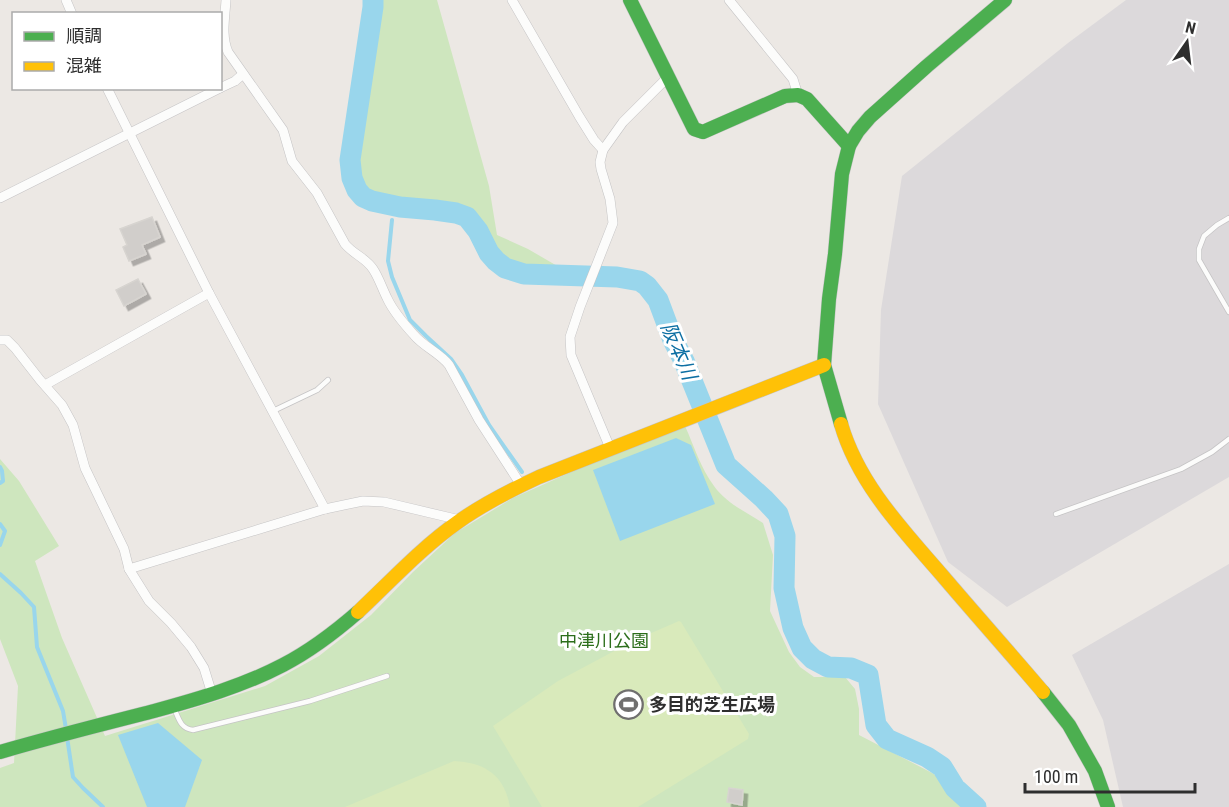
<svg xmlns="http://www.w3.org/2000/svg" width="1229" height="807" font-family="'Roboto Condensed','Noto Sans JP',sans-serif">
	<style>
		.industrial { fill: #dcd9db }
		.green { fill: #cee6be }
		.pitch { fill: #d9eabb }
		.water { fill: #99d6ec }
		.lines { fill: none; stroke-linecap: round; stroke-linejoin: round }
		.stream { stroke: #99d6ec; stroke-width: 4 }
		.river { stroke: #99d6ec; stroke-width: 21 }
		.building { fill: #d1cecb; stroke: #d7d4d0; stroke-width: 1.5; filter: url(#shadow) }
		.lane-casing { stroke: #c5c4c5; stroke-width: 6 }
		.street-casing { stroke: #c5c4c5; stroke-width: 10 }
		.fast-casing { stroke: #c5c4c5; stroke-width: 15 }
		.slow-casing { stroke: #c5c4c5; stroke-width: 15 }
		.lane { stroke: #fcfcfb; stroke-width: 4.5 }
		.street { stroke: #fcfcfb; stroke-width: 9 }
		.fast { stroke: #4caf50; stroke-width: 14 }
		.slow { stroke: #ffc107; stroke-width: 14 }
		.labels { text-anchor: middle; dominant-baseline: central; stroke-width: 6; stroke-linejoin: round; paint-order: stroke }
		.park-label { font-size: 18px; fill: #2c6e1b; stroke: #fff }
		.poi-label { font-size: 18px; font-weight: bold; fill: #2e2e2e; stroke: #fff; text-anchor: start }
		.water-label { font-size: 20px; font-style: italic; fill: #0d6fa3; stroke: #fff }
	</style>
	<defs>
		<filter id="shadow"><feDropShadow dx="4.5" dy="4.5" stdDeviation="0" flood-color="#0004"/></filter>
	</defs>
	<rect width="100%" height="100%" fill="#ece8e4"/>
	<g class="industrial">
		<polygon points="1126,0 1229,0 1229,477 1007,607 948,562 878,404 881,310 902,176 1068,43"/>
		<polygon points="1229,564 1229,807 1123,807 1103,720 1072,655"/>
	</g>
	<g class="green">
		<polygon points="377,0 437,0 489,186 497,235 528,249 559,267 532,267 497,257 471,214 409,203 371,193 353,164 377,7"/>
		<path d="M685,426C694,446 701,469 714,486C726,503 746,512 763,523L773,555L770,611L789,652L800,667L814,677H845L855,689L859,709V735L934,774L965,807H0V768L14,763L18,686L0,639V459L19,481L59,546L35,561L62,638L105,736L265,686L319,656L371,615L413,572L455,533L513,498L585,466Z"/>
	</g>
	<g class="pitch">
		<polygon points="679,621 681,622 749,734 748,739 638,807 542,807 493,726 558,681 633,641"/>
		<path d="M454,761C486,763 504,775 510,807H345Z"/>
	</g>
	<g class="water">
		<polygon points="676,438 691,445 715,504 620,541 593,470"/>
		<polygon points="158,723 202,760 185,807 147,807 118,735"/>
	</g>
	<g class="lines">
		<g class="stream">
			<polyline points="390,205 391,210"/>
			<polyline points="392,220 388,261 392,277 410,320 426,336 451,359 462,375 489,425 522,472"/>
			<polyline points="0,467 2,471 3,481 0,483"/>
			<polyline points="0,524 5,531 0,545"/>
			<polyline points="0,574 21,593 34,607 37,647 63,711 66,729"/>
			<polyline points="67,737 73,777 83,788 103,807"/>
		</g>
		<polyline class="river" points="373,0 373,7 350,160 352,178 357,190 363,197 372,201 400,207 435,210 456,213 467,217 478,231 489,253 496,261 505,268 524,274 617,277 640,281 647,286 658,300 673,340 684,361 726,465 764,499 778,514 785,536 784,588 793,628 802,648 813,659 828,667 851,668 868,675 876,725 887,739 927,757 942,767 955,788 976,807"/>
	</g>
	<g class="building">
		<polygon points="152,217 160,237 142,245 146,254 129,261 123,247 127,245 120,229"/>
		<polygon points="138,279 146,294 124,306 116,290"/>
		<polygon points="729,788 743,790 742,805 727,802"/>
	</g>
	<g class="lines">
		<defs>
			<g id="lane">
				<polyline points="1229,218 1217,225 1204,236 1199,249 1199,260 1229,312"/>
				<polyline points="273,411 317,390 328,380"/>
				<polyline points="1056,514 1181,469 1212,452 1229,439"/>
				<path d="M174,708C179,719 180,728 193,730L310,701L387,676"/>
			</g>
			<g id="street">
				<polyline points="66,0 72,14"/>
				<path d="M226,0C225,18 221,35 228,52L283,130L292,161L317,193L345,244C353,254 366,258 373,269C379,278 382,288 387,298C393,311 404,324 414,335C424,347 440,353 449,365L479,420L521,485"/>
				<polyline points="512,0 579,116 594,140 603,150"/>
				<polyline points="729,0 793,79 798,95"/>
				<polyline points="107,88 209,293 325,509"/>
				<polyline points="220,88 235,81 243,74"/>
				<polyline points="0,198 220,88"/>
				<polyline points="0,340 7,340 15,348 40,380 62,405 73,425 85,468 124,549 129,569 149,601 171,623 191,647 204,668 212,694"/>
				<polyline points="45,385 209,293"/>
				<polyline points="610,448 571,355 570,337 580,307 613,223 610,199 601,169 600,162 603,150 623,122 667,78"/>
				<polyline points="129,569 325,509 363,501 384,502 460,520"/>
			</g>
			<g id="fast">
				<polyline points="630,0 694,129 703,132 785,96 798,95 807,99 849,146"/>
				<polyline points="841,424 824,365 829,299 835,254 842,174 849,146 858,131 870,117 927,66 1005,0"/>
				<polyline points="1043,692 1069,725 1095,771 1108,807"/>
				<path d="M0,752C51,737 103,724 154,711C198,699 243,686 283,665C310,651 335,632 358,612"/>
			</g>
			<g id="slow">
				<path d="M841,424C858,483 902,529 941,574C975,614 1009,652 1043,692"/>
				<path d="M358,612C390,582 421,548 458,522C483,504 511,490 539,477L824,365"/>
			</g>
		</defs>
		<use href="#lane" class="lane-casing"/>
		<use href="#street" class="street-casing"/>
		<use href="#fast" class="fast-casing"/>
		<use href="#slow" class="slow-casing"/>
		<use href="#lane" class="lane"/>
		<use href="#street" class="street"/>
		<use href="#fast" class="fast"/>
		<use href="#slow" class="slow"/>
	</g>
	<defs>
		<symbol id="stadium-ring" viewBox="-11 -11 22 22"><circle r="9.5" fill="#fff" stroke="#706f6e" stroke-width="1.5"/><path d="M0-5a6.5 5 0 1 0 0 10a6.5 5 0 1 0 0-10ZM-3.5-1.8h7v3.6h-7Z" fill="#706f6e"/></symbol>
	</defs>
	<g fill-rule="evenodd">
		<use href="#stadium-ring" x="612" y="688" width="33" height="33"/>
	</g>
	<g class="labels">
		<g class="park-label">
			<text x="604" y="640">中津川公園</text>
		</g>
		<g class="poi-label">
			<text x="649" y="704">多目的芝生広場</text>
		</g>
		<g class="water-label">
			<text transform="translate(679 351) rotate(67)">阪本川</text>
		</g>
	</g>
	<rect x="12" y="12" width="210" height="78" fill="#ffffff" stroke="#ababab" stroke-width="1.5"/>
	<rect x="24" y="32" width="30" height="9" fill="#4caf50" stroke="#ababab" stroke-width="1.5"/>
	<text x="66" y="42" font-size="18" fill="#2e2e2e">順調</text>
	<rect x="24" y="62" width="30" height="9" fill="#ffc107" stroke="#ababab" stroke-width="1.5"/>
	<text x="66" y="72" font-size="18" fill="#2e2e2e">混雑</text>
	<g transform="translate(1187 42) rotate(14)" stroke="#ffffff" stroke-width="4.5" paint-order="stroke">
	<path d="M0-4.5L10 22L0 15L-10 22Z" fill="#2e2e2e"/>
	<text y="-9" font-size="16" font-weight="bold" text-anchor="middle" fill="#2e2e2e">N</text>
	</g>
	<path d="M1025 783v9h170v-9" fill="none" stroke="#2e2e2e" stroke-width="3"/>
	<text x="1034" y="783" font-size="18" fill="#2e2e2e" stroke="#ffffff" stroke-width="4.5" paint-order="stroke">100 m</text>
</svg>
